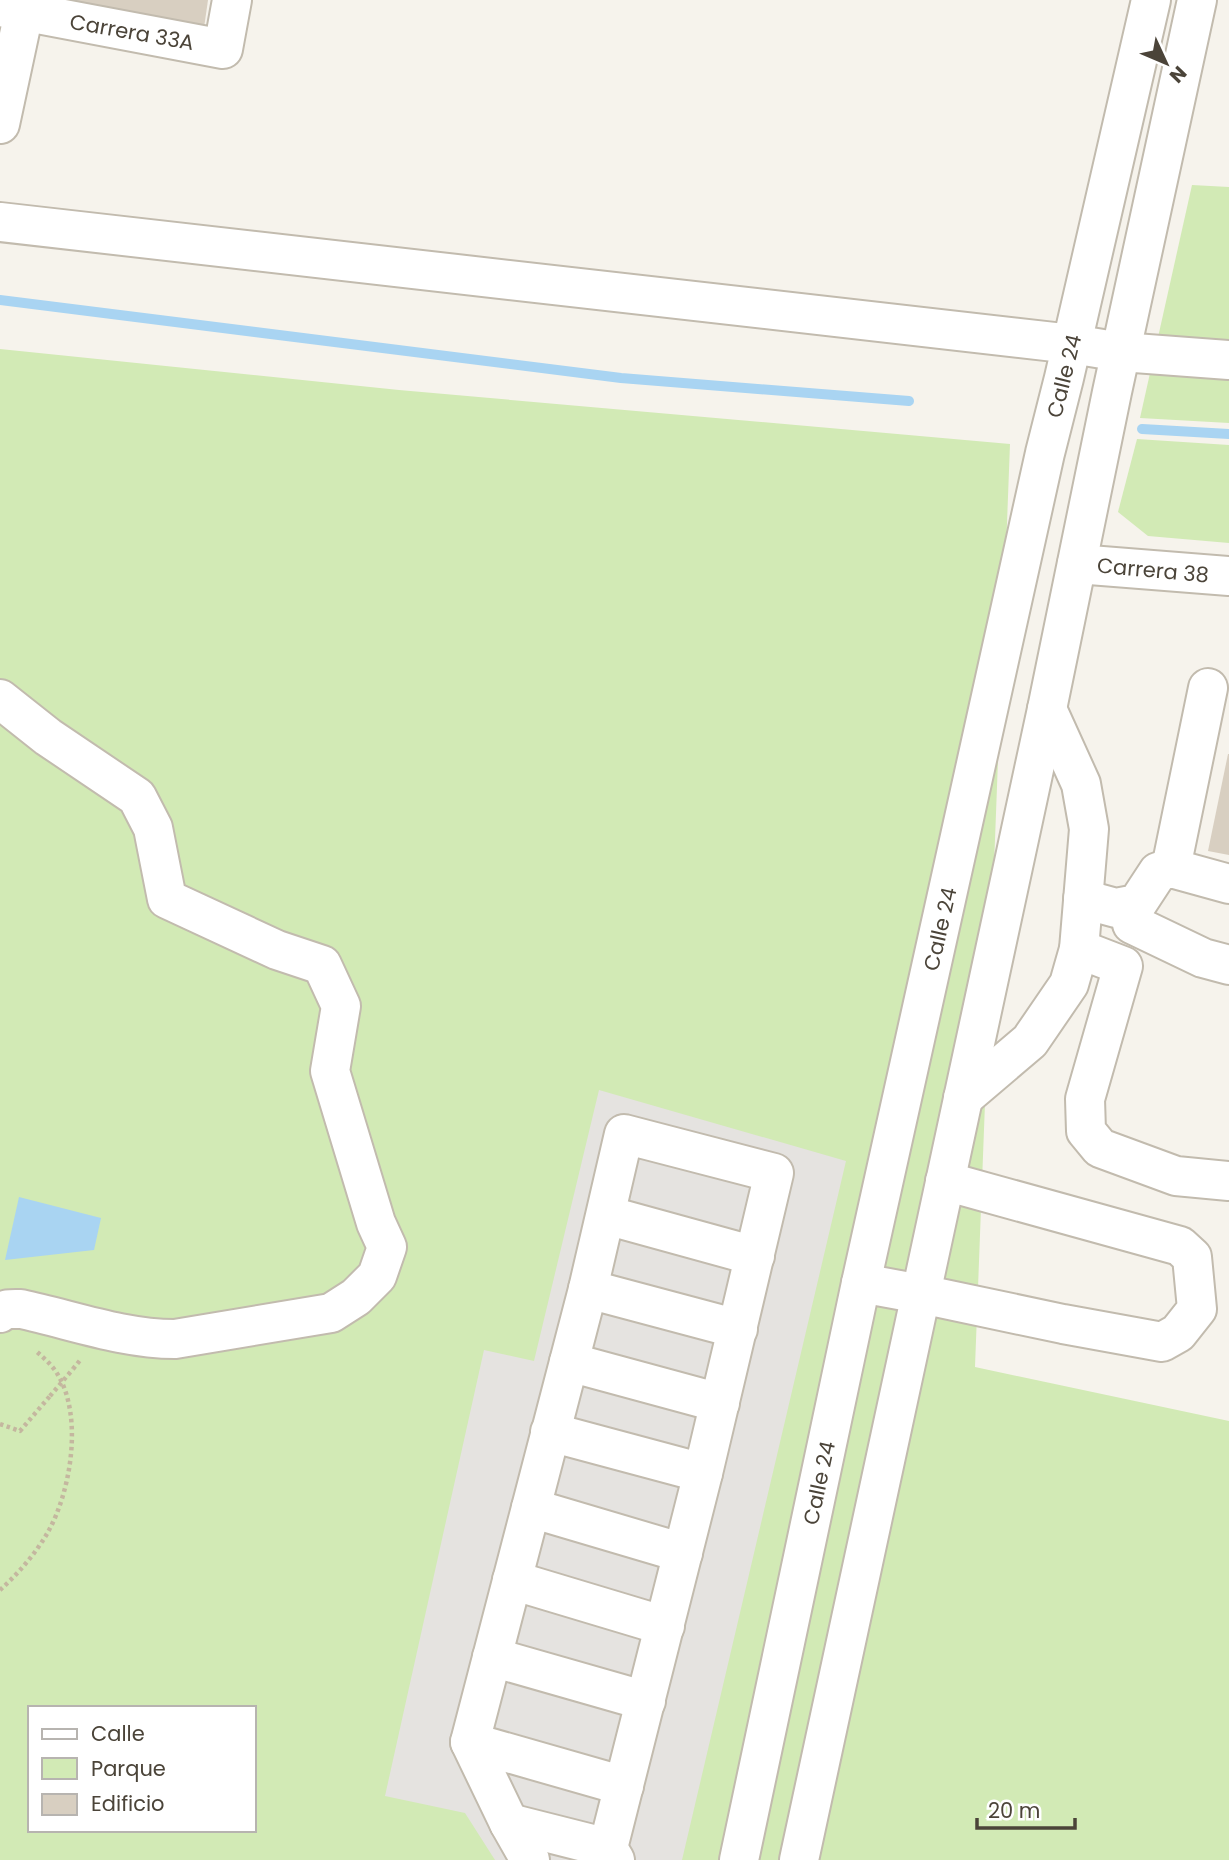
<svg xmlns="http://www.w3.org/2000/svg" width="1229" height="1860" font-family="Poppins,sans-serif">
	<style>
		.green { fill: #d2eab5; fill-rule: evenodd }
		.parking { fill: #e5e3e0 }
		.water { fill: #a9d4f2 }
		.lines { fill: none; stroke-linecap: round; stroke-linejoin: round }
		.stream { stroke: #a9d4f2; stroke-width: 10 }
		.building { fill: #d8cfc1 }
		.minor-casing { stroke: #c2bbae; stroke-width: 42 }
		.path { stroke: #c4b79f; stroke-width: 4.5; stroke-dasharray: 3.5 3.5; stroke-linecap: butt }
		.minor { stroke: #fff; stroke-width: 38 }
		.path-bridge { stroke: #c4b79f; stroke-width: 4.5; stroke-dasharray: 3.5 3.5; stroke-linecap: butt }
		.labels { text-anchor: middle; dominant-baseline: central; stroke-width: 6; stroke-linejoin: round; paint-order: stroke }
		.street-label { font-size: 21px; fill: #4b4439; stroke: #fff }
	</style>
	<rect width="100%" height="100%" fill="#f6f3ec"/>
	<g class="green">
		<polygon points="1192,185 1229,187 1229,423 1140,418"/>
		<path d="M0,349L399,390L1010,444L975,1367L1229,1421V1860H0ZM30,1708H254V1830H30Z"/>
		<polygon points="1137,439 1229,445 1229,543 1148,536 1118,512"/>
	</g>
	<polygon class="parking" points="599,1090 846,1161 682,1860 495,1860 465,1813 385,1796 484,1350 534,1361"/>
	<polygon class="water" points="19,1197 101,1218 94,1250 5,1260"/>
	<g class="lines">
		<g class="stream">
			<polyline points="0,300 621,378 909,401"/>
			<polyline points="1142,429 1229,434"/>
		</g>
	</g>
	<g class="building">
		<polygon points="63,0 208,0 204,28"/>
		<polygon points="1228,754 1229,754 1229,855 1208,851"/>
	</g>
	<g class="lines">
		<defs>
			<g id="minor">
				<polyline points="0,7 223,49 232,0"/>
				<polyline points="0,124 24,12"/>
				<polyline points="0,222 1072,344 1121,352 1229,360"/>
				<polyline points="1077,564 1229,576"/>
				<path d="M0,699L48,737L137,797L153,828L167,899L277,950L322,965L341,1006L330,1071L376,1223L387,1247L377,1276L356,1297L331,1313L175,1339C123,1339 72,1320 21,1309C13,1309 6,1308 0,1313"/>
				<polyline points="1171,868 1208,688"/>
				<polyline points="1083,899 1116,908 1137,904 1158,872 1171,868 1229,884"/>
				<polyline points="1132,924 1203,958 1229,965"/>
				<polyline points="1079,949 1123,966 1085,1099 1086,1131 1100,1148 1176,1176 1229,1181"/>
				<polyline points="963,1098 1030,1041 1069,984 1079,949 1089,829 1081,784 1047,709"/>
				<polyline points="606,1215 755,1256"/>
				<polyline points="861,1283 921,1294 1063,1324 1162,1342 1178,1333 1197,1309 1192,1257 1180,1246 945,1181"/>
				<polyline points="588,1289 738,1329"/>
				<polyline points="569,1362 720,1403"/>
				<polyline points="550,1432 703,1473"/>
				<polyline points="531,1508 683,1553"/>
				<polyline points="512,1580 665,1626"/>
				<polyline points="492,1657 646,1701"/>
				<polyline points="470,1742 624,1786"/>
				<polyline points="509,1823 608,1848"/>
				<polyline points="530,1860 509,1823 470,1742 588,1289 624,1134 774,1173 703,1473 608,1848 615,1860"/>
				<polyline points="739,1860 861,1283 1045,453 1064,378 1151,0"/>
				<polyline points="799,1860 1047,709 1112,392 1197,0"/>
			</g>
		</defs>
		<use href="#minor" class="minor-casing"/>
		<g class="path">
			<polyline points="73,1369 81,1359"/>
			<polyline points="0,1424 20,1431 50,1396"/>
			<path d="M0,1590C18,1574 36,1553 48,1532C71,1491 83,1417 58,1375C53,1366 44,1358 36,1351"/>
		</g>
		<use href="#minor" class="minor"/>
		<polyline class="path-bridge" points="50,1396 73,1369"/>
	</g>
	<g class="labels">
		<g class="street-label">
			<text transform="translate(132 32) rotate(10)">Carrera 33A</text>
			<text transform="translate(1064 376) rotate(-76)">Calle 24</text>
			<text transform="translate(1153 570) rotate(5)">Carrera 38</text>
			<text transform="translate(940 929) rotate(-77)">Calle 24</text>
			<text transform="translate(819 1483) rotate(-78)">Calle 24</text>
		</g>
	</g>
	<rect x="28" y="1706" width="228" height="126" fill="#ffffff" stroke="#b7b4b0" stroke-width="2"/>
	<rect x="42" y="1729" width="35" height="10" fill="#ffffff" stroke="#b7b4b0" stroke-width="2"/>
	<text x="91" y="1741" font-size="21" fill="#4b4439">Calle</text>
	<rect x="42" y="1758" width="35" height="21" fill="#d2eab5" stroke="#b7b4b0" stroke-width="2"/>
	<text x="91" y="1776" font-size="21" fill="#4b4439">Parque</text>
	<rect x="42" y="1794" width="35" height="21" fill="#d8cfc1" stroke="#b7b4b0" stroke-width="2"/>
	<text x="91" y="1811" font-size="21" fill="#4b4439">Edificio</text>
	<g transform="translate(1166 63) rotate(134)" stroke="#ffffff" stroke-width="5" paint-order="stroke">
	<path d="M0-5L12 26L0 18L-12 26Z" fill="#4b4439"/>
	<text y="-10" font-size="19" font-weight="bold" text-anchor="middle" fill="#4b4439">N</text>
	</g>
	<path d="M977 1818v10h98v-10" fill="none" stroke="#4b4439" stroke-width="3.5"/>
	<text x="988" y="1818" font-size="21" fill="#4b4439" stroke="#ffffff" stroke-width="5" paint-order="stroke">20 m</text>
</svg>
